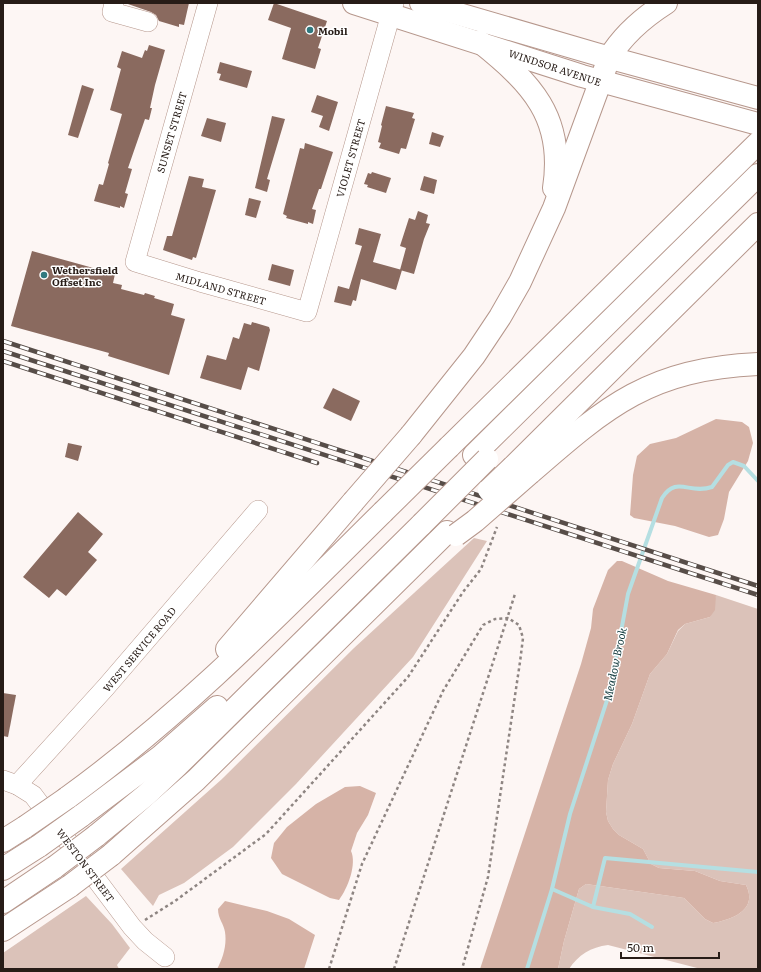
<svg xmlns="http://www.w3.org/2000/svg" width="761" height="972" font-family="Literata,serif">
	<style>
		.green { fill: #dbc2b9 }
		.forest { fill: #d6b3a7 }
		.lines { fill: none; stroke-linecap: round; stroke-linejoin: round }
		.stream { stroke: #b5dfe2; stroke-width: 4 }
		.building { fill: #8a6a5f }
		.minor-casing { stroke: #b6978c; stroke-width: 20 }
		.major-casing { stroke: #b6978c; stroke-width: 24 }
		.highway-casing { stroke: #b6978c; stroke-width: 24 }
		.path { stroke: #8e8582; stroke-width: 2.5; stroke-dasharray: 3 3; stroke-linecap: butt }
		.minor { stroke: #fff; stroke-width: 19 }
		.major { stroke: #fff; stroke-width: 22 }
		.highway { stroke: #fff; stroke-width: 22 }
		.rail-casing { stroke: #574d48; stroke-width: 4.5 }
		.rail { stroke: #fff; stroke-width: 3; stroke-dasharray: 9; stroke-linecap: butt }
		.highway-bridge-casing { stroke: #b6978c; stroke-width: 24; stroke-linecap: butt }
		.highway-bridge { stroke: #fff; stroke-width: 22 }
		.poi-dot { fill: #30797f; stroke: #fff; stroke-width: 1.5 }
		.labels { text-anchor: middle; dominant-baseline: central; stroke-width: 3; stroke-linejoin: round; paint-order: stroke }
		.poi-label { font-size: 10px; font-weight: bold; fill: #271c17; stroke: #fff; text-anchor: start }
		.street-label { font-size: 10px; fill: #271c17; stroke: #fff }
		.water-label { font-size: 11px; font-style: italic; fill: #0f383b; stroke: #fff }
	</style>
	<rect width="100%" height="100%" fill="#fdf6f4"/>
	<g class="green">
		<polygon points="474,538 487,541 413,657 296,784 233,847 184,883 159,895 153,906 121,869 222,779 354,648"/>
		<path d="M716,595L758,609V969H701L608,945C591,947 578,955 569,969H558L564,941L579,889L586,884L684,898L705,919L713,923C734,919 758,909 746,885L720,881L695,871L659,868L651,864L643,849L619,835L613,829L608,821L606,812L608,780L613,764L632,724L650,674L667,654L678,631L685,624L710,617Z"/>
		<polygon points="86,896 112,924 130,948 117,965 119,969 3,969 3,953"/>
	</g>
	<g class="forest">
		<polygon points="716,419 742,422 749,427 753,443 748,461 729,492 724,519 718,535 709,537 675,526 634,518 630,515 633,475 637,456 650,444 676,438"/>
		<path d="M617,561H622L668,581L716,595L715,610L710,617L685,624L678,630L667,654L650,674L632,724L613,764L608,780L606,812L608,821L613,829L619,835L643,849L651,864L659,868L695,871L720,881L746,885C758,909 734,919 713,923L705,919L684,898L586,884L579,889L564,941L558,969H480L581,664L591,628L593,609L608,570Z"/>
		<path d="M360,786L376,793L368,815L357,833L351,851C357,864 348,888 339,900L330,898L282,874L271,858L274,843L287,827L316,804L345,787Z"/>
		<path d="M225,901L267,911L289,919L315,935L304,969H217C223,958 227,945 225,932C224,924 218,919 218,909Z"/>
	</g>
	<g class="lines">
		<g class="stream">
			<polyline points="552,889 593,907 605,858 758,872"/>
			<polyline points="593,907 630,914 652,927"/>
			<path d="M527,969L552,889L570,814L610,691L628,594L662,498C677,475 689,495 712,487L728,465L733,462L744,466L758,481"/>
		</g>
	</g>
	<g class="building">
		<polygon points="125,3 189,3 184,25 179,24 179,27 159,21 156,15 151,12"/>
		<polygon points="274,3 327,21 318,48 321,49 315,69 282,59 291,28 268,20"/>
		<polygon points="149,45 165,50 155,85 150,108 152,108 149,120 145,119 128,168 132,169 125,193 128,194 124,208 120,206 120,208 94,201 99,184 103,185 109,164 108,163 122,114 110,110 121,69 117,67 122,51 142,58 145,50 147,51"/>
		<polygon points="220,62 252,71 247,88 219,80 221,74 217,73"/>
		<polygon points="82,85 94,89 78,138 68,135"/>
		<polygon points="317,95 338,102 329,131 319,127 323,116 311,112"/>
		<polygon points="386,106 414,113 412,118 415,119 406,149 401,148 399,154 379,148 381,143 378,142 382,126 381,125"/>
		<polygon points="272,116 285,119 267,179 270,180 267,192 255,188"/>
		<polygon points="207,118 226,123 221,142 201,136"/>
		<polygon points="432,132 444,136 440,147 429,144"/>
		<polygon points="305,143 333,152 321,189 319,189 312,209 316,210 313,224 308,222 308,224 286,218 287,216 283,214 300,148 304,149"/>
		<polygon points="372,172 391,178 386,193 367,187 368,185 364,184 368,173 371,174"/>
		<polygon points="189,176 204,179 202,187 216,190 196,258 193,257 192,260 163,250 167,236 172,236"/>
		<polygon points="424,176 437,180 434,194 420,190"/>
		<polygon points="249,198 261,201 256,218 245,215"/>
		<polygon points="418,211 428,215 426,223 430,224 424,239 414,274 400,270 406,248 400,246 409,218 415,220"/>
		<polygon points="359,228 381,234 373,262 402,270 396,290 361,279 356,301 353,300 351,306 334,302 338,286 349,289 362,246 355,244"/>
		<polygon points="32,251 115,274 113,283 122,285 121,289 144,295 145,293 155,296 154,298 174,304 171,315 185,319 169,375 108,356 109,353 11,326"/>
		<polygon points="272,264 294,270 290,286 268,280"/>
		<polygon points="252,322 269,327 270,330 259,371 248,367 241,390 200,378 207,355 226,360 233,337 239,339 244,323 251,325"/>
		<polygon points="333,388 360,401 351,421 323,408"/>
		<polygon points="68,443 82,446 78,461 65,457"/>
		<polygon points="78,512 103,534 88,552 97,560 66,596 57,589 49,598 23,577"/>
		<polygon points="3,693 16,695 8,737 3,736"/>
	</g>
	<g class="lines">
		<defs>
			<g id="minor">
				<polyline points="114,3 112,12 148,22"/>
				<polyline points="208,3 135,262 200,282 307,312 394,3"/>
				<polyline points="3,780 17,785 33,795 132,927 145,941 165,957"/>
				<polyline points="17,785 106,687 258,510"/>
			</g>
			<g id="major">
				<polyline points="354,3 582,76 758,124"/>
				<polyline points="421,3 596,54 758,98"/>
			</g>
			<g id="highway">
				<path d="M480,42C531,83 565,117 554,188"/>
				<path d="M411,435L474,356L500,317L520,282L554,208L609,58C623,35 644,17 666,3"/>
				<polyline points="449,447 758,143"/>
				<polyline points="474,455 758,175"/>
				<polyline points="513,467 758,224"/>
				<path d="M530,473C608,405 650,369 758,364"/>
				<polyline points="227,649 353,502"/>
				<path d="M67,798C183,714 282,612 383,512"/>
				<polyline points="81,816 161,756 217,707"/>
				<polyline points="96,836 146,795 178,765 422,524"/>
				<polyline points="3,841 25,827"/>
				<polyline points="111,855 196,780 447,532"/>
				<polyline points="3,869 39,846"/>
				<polyline points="3,902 55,867"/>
				<polyline points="3,930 70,886"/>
			</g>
		</defs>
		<use href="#minor" class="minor-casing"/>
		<use href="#major" class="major-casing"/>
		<use href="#highway" class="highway-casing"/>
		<g class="path">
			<polyline points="145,920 175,901 266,834 408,677 463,592 481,569 497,527"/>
			<polyline points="329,969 362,864 443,691 483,625 495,619 508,618 519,625 523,638 520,662 488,877 462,969"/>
			<polyline points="394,969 515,594"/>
		</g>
		<use href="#minor" class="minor"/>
		<use href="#major" class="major"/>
		<use href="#highway" class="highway"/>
		<defs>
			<g id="rail">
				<polyline points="3,341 758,586"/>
				<polyline points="3,351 758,595"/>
				<polyline points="3,361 317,463"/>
			</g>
		</defs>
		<use href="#rail" class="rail-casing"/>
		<use href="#rail" class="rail"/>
		<defs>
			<g id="highway-bridge">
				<polyline points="489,490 513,467"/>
				<polyline points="353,502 411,435"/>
				<polyline points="383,512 449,447"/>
				<polyline points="422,524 487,459"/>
				<polyline points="456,535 475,521 530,473"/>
				<polyline points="25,827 67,798"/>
				<polyline points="39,846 81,816"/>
				<polyline points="55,867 96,836"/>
				<polyline points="70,886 111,855"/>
			</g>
		</defs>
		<use href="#highway-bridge" class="highway-bridge-casing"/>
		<use href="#highway-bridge" class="highway-bridge"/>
	</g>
	<g class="poi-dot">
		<circle cx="310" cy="30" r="4"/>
		<circle cx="44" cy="275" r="4"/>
	</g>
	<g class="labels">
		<g class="poi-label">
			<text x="318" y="30">Mobil</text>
			<text x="52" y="269">Wethersfield<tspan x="52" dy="12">Offset Inc</tspan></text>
		</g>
		<g class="street-label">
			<text transform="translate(555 67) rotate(18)">WINDSOR AVENUE</text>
			<text transform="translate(171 132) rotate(-74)">SUNSET STREET</text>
			<text transform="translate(350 158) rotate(-74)">VIOLET STREET</text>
			<text transform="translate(221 288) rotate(16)">MIDLAND STREET</text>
			<text transform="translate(139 649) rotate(-50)">WEST SERVICE ROAD</text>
			<text transform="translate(86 865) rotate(53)">WESTON STREET</text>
		</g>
		<g class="water-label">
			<text transform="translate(614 664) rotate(-78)">Meadow Brook</text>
		</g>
	</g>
	<rect width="761" height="972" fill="none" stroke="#271c17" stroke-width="8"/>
	<path d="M621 952v6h98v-6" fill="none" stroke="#271c17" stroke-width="2"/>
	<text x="627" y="952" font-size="12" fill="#271c17" stroke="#ffffff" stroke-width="3" paint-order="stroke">50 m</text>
</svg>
